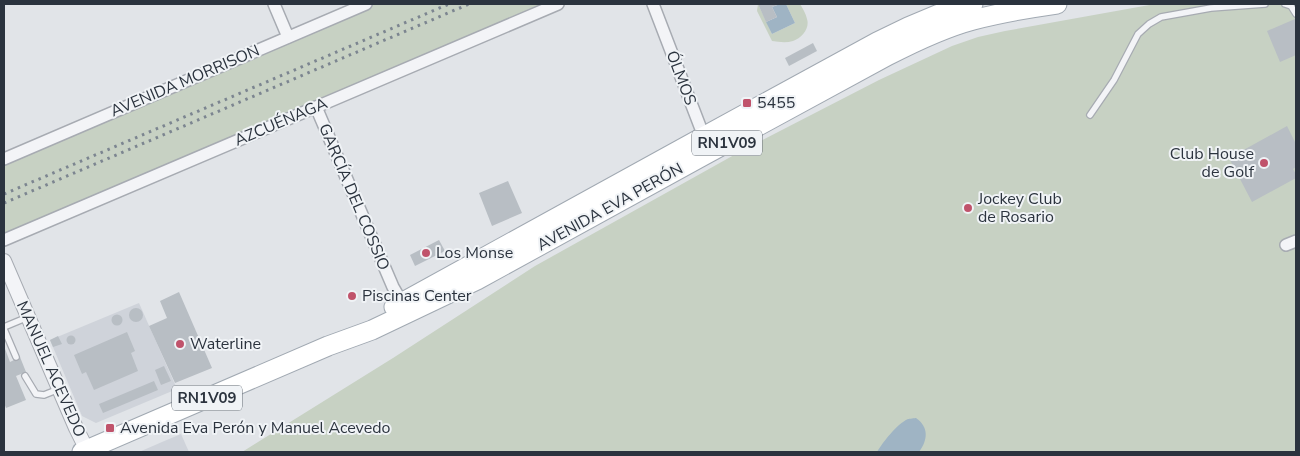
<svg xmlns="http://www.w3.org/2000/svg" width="1300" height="456" font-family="'Nunito Sans',sans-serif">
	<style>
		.built { fill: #cfd3da }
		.green { fill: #c7d1c3 }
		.water { fill: #9fb4c4 }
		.building { fill: #b8bec4 }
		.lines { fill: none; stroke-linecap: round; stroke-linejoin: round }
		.service-casing { stroke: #a7abb2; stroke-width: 8 }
		.minor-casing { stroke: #a7abb2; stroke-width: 14 }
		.tertiary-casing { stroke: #a7abb2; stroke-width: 16 }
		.primary-casing { stroke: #a1a9b2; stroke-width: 21 }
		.service { stroke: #f3f4f7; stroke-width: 5.5 }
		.minor { stroke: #f3f4f7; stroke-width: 11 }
		.tertiary { stroke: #f3f4f7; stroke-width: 14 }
		.primary { stroke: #fff; stroke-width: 19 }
		.rail { stroke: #7c8590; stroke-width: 3; stroke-dasharray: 2.5 5; stroke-linecap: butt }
		.poi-dot { fill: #c0536b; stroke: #f0f3f6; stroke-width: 2 }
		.labels { text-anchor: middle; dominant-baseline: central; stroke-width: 4; stroke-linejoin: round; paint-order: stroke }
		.shield { fill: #f0f3f6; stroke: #666d75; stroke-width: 1 }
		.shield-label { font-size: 15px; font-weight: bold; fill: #2b333e }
		.street-label { font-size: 16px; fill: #2b333e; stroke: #f0f3f6 }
		.poi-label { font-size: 16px; fill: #2b333e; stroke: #f0f3f6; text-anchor: start }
	</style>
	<rect width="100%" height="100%" fill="#e1e4e8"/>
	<g class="built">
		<polygon points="139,303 177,389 96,423 82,416 50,340"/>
		<polygon points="181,434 189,452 139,452 162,442"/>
	</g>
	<g class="green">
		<polygon points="366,4 558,4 4,240 4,159"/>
		<path d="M758,4L772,34L795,23L786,4H800C803,9 806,14 807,19C810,28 802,38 793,41C786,43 779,42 772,41L757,11Z"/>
		<polygon points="1155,4 1296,4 1296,452 242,452 393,358 535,266 743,150 879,80 952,46 978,37 1005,31"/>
	</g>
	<g class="water">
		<polygon points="780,4 786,4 795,23 772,34 766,22 777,17 772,7"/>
		<path d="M916,418C929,427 928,440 919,452H877C883,442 897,424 908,419C909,419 915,418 916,418Z"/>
	</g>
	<g class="building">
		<polygon points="758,4 780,4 772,7 777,17 766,22"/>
		<polygon points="1295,19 1296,23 1296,55 1280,62 1267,31"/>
		<polygon points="813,43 817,51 789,66 785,58"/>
		<polygon points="1287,126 1296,144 1296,167 1293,169 1296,174 1296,178 1252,202 1229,158"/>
		<polygon points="508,181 522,213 492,226 479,193"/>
		<polygon points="439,240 445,251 415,266 410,255"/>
		<polygon points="179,292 212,368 175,383 149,326 167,318 160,301"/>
		<circle cx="136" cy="315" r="7"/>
		<circle cx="117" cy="320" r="5.5"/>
		<polygon points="127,332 135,351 131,353 138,371 94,390 86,372 82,374 74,355"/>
		<circle cx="71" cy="340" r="4.5"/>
		<polygon points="58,336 62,344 53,347 50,340"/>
		<polygon points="4,346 10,362 20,357 26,372 16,376 26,400 6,408 4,403"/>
		<polygon points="164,366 171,381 161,385 155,370"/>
		<polygon points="154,381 158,390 103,413 99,404"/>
	</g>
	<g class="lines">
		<defs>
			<g id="service">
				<polyline points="1285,4 1291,6 1296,14"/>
				<polyline points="1090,115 1114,80 1138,34 1149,24 1161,17 1211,8 1265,4"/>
				<polyline points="4,327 28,317"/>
				<polyline points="4,329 16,357"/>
				<polyline points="25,376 36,394 44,395 59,389"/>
			</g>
			<g id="minor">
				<polyline points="274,4 288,37"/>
				<polyline points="653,4 706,142"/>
				<polyline points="316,107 393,287 404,306"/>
				<polyline points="4,159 366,4"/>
				<polyline points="4,240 558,4"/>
				<polyline points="1286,245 1296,241"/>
			</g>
			<polyline id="tertiary" points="4,261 76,428 87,450"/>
			<g id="primary">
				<polyline points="394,307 703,137 877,42 908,27 939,14 973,4"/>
				<path d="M82,452L328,346L372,330L477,280L701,157L887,56C914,42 943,28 973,20C1000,13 1029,8 1057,4"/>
			</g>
		</defs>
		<use href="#service" class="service-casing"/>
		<use href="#minor" class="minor-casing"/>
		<use href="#tertiary" class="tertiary-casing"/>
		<use href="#primary" class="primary-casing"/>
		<use href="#service" class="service"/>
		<use href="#minor" class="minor"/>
		<use href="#tertiary" class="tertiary"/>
		<use href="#primary" class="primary"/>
		<g class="rail">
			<polyline points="4,194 449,4"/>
			<polyline points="4,203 469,4"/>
		</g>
	</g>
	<g class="poi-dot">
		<rect x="742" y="98" width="10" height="10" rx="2.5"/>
		<circle cx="1264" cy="163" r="5"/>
		<circle cx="968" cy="208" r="5"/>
		<circle cx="426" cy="253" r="5"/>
		<circle cx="352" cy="296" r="5"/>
		<circle cx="180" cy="344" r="5"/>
		<rect x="105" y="423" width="10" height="10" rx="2.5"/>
	</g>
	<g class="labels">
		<g class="shield">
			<rect x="692" y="130.5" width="70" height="25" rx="4"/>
			<rect x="172" y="385.5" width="70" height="25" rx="4"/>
		</g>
		<g class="shield-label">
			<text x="727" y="143">RN1V09</text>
			<text x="207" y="398">RN1V09</text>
		</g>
		<g class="street-label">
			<text transform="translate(681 78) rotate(69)">ÓLMOS</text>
			<text transform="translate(185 81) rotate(-23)">AVENIDA MORRISON</text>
			<text transform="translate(281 122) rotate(-23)">AZCUÉNAGA</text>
			<text transform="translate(354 197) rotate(67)">GARCÍA DEL COSSIO</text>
			<text transform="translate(610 207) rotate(-29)">AVENIDA EVA PERÓN</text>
			<text transform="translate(51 369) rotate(66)">MANUEL ACEVEDO</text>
		</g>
		<g class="poi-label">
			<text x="757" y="103">5455</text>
			<text x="1254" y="154" text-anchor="end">Club House<tspan x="1254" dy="18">de Golf</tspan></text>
			<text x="978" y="199">Jockey Club<tspan x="978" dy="18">de Rosario</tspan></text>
			<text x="436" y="253">Los Monse</text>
			<text x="362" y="296">Piscinas Center</text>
			<text x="190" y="344">Waterline</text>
			<text x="120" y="428">Avenida Eva Perón y Manuel Acevedo</text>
		</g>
	</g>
	<rect width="1300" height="456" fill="none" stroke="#2b333e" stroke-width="10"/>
</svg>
